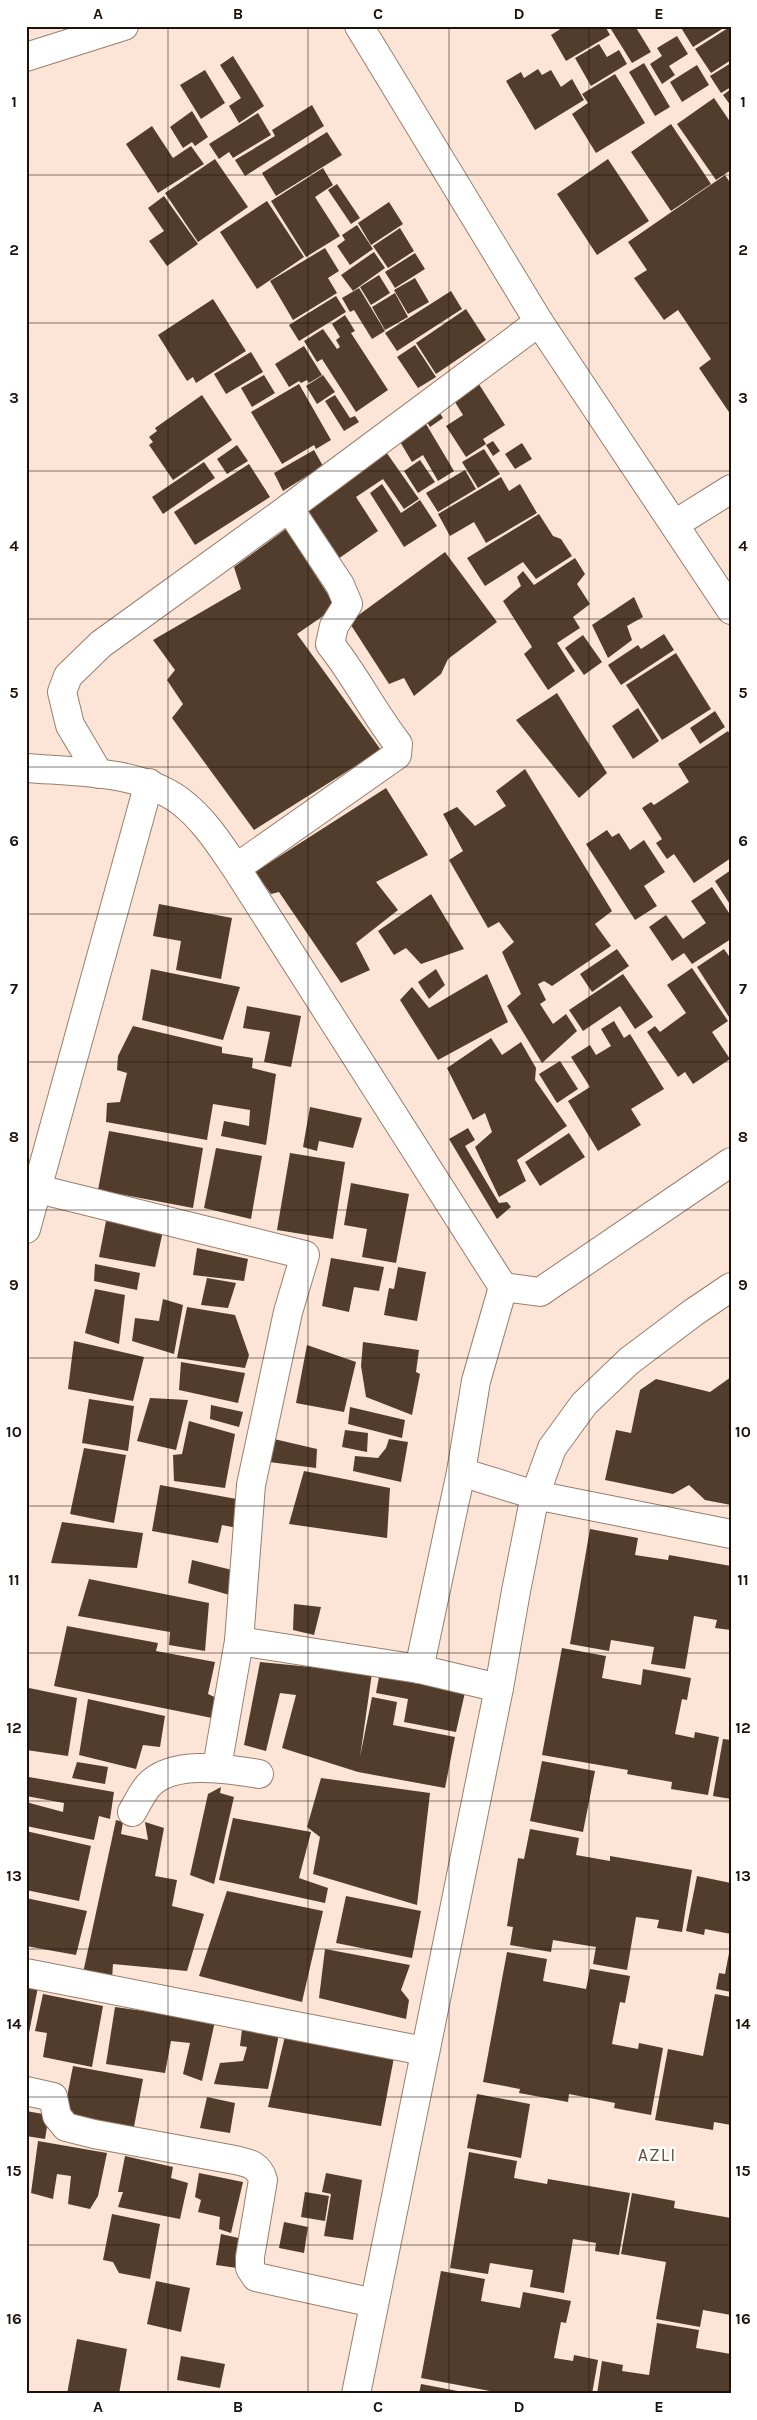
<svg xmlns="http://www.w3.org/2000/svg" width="757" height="2420" font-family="Karla,sans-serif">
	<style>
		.building { fill: #523c2c }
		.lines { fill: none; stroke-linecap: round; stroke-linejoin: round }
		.street-casing { stroke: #987f6d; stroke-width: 30 }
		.street { stroke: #fff; stroke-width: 28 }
		.grid { fill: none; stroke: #1c120c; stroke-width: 1; stroke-opacity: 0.55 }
		.labels { text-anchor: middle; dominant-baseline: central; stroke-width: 5; stroke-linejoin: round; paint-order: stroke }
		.neighbourhood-label { font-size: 18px; letter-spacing: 1px; fill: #67503f; stroke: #fff }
		.neatline { fill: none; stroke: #1c120c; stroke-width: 2 }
		.grid-label { font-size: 16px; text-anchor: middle; font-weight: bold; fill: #1c120c }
	</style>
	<rect width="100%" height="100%" fill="#fce5d6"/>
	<g class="building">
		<polygon points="565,26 605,26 610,35 566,61 551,35"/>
		<polygon points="609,26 635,26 651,52 632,63"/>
		<polygon points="680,26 727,26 693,47"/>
		<polygon points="728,28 731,33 731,60 711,73 695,49"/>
		<polygon points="677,36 688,54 669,66 675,75 662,84 650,64 662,56 657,48"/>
		<polygon points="599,44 607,57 619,50 627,64 591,86 575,58"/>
		<polygon points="233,56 264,106 239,123 229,106 241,98 220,65"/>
		<polygon points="644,63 670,107 655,116 629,72"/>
		<polygon points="731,63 731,87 721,93 710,76"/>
		<polygon points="697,65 709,85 682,102 670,82"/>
		<polygon points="538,69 542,75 551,70 561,87 572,79 584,100 535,130 506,81 521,72 524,78"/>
		<polygon points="205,70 225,103 201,119 180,85"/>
		<polygon points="615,74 645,123 596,153 572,114 588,103 582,94"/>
		<polygon points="731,89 731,106 723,95"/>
		<polygon points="714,98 731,123 731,170 716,180 677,124"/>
		<polygon points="312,105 324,126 245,176 235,160 275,136 272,130"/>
		<polygon points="192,111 208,137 195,146 192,142 183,148 170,127"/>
		<polygon points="258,113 271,135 233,158 229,152 219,159 209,144"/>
		<polygon points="671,124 711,184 671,211 631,152"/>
		<polygon points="152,126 173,158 191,146 204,164 158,193 126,144"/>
		<polygon points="327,132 342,155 276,196 262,173"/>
		<polygon points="215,159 248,207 198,242 165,193"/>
		<polygon points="608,159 649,221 597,255 557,194"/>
		<polygon points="323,168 333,185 315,197 340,236 306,257 271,201"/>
		<polygon points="725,175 731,184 731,415 699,368 711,359 678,310 664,320 634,278 647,270 628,242"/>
		<polygon points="337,184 360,218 351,224 328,190"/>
		<polygon points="164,196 198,244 167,266 149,241 164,231 148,208"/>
		<polygon points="267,201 304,257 257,289 220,232"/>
		<polygon points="389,202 403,224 371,245 358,223"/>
		<polygon points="357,225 373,249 350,265 337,246 345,240 342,235"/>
		<polygon points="400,228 414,251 388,268 373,246"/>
		<polygon points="325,248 339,271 328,278 337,293 293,320 270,281"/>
		<polygon points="374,252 385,268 353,291 341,275"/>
		<polygon points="415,253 425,269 395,288 385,272"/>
		<polygon points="379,275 390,293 371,305 360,287"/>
		<polygon points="415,278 429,302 408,314 394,290"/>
		<polygon points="359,288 385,331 372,339 354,310 350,312 342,298"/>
		<polygon points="451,291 462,309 397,351 385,333"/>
		<polygon points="395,293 408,317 385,330 372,307"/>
		<polygon points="336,296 346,312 299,341 289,325"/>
		<polygon points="213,299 246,351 196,383 193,377 187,381 158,335"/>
		<polygon points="466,309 486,340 436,374 416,343"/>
		<polygon points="345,315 355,331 351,333 388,390 356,412 322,359 317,362 304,341 323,329 337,349 340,347 336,340 340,337 332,324"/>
		<polygon points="415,345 436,377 418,388 397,357"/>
		<polygon points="304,346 322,375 309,383 307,380 301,383 299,381 289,387 275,364"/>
		<polygon points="251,352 263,372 226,394 214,374"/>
		<polygon points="264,375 275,393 252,407 241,388"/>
		<polygon points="323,375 335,392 317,404 306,386"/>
		<polygon points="475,378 505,425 483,439 486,444 466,457 446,426 463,415 450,394"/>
		<polygon points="299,384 331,440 316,449 314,445 282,464 251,412"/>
		<polygon points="202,395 232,440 173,480 149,445 153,442 149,437 157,431 155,428"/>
		<polygon points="335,395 350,418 355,416 359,422 344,431 325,401"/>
		<polygon points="436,407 443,418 430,427 423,416"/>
		<polygon points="426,424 454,471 438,481 423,455 412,462 399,440"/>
		<polygon points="493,441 500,451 493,456 486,445"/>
		<polygon points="522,443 532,459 515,469 505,454"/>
		<polygon points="237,445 248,461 227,474 217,459"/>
		<polygon points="384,449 419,499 404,509 383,479 356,497 378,531 338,559 302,506"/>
		<polygon points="484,449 500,474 478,488 462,462"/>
		<polygon points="314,450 323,466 283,491 274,473"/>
		<polygon points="420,460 435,482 418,493 404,471"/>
		<polygon points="204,462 215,478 163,514 152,497"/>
		<polygon points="249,464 270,497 195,545 174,512"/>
		<polygon points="465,470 476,489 438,512 426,493"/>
		<polygon points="501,477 509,491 520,484 537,513 486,543 474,522 450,536 438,514"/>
		<polygon points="382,484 401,513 420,500 437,526 404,547 370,493"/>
		<polygon points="539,514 553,536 561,539 572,556 536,579 523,562 485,586 467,558"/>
		<polygon points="286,529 336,607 297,634 381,750 254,830 172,718 183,704 167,680 175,670 153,640 241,589 234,567"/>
		<polygon points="445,552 497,622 448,659 441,674 414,696 404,678 389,684 349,622"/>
		<polygon points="575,558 585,574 577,584 590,604 573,617 580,628 557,643 575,671 548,690 524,654 532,647 503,601 521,586 517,577 523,571 534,585"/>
		<polygon points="634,597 643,617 627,626 632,640 608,658 592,625"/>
		<polygon points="664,634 674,650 621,685 608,665 638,645 641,649"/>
		<polygon points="583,635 602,662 584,675 565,648"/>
		<polygon points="676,653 711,709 662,740 626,685"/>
		<polygon points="557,693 607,773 579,798 516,720"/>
		<polygon points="638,708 659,741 633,759 612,726"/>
		<polygon points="715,711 725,727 700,744 690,728"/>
		<polygon points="728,731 731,736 731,858 694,883 674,854 667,859 656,843 662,839 642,808 651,802 654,805 689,782 678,764"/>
		<polygon points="525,769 612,911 595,924 611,946 552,986 544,981 538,984 546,1000 540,1004 553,1024 566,1014 577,1031 542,1063 507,1006 521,994 502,952 514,942 499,922 488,928 449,860 463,851 443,814 457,807 475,826 506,806 496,791"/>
		<polygon points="386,788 428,855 376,882 398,910 356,943 370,970 341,983 279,892 271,894 255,872"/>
		<polygon points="607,830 612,837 619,833 630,850 644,840 665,872 644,886 657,906 635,920 586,844"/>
		<polygon points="731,870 731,906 715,881"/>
		<polygon points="712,887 731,916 731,939 692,964 684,953 672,961 649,927 666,915 683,939 706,923 691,901"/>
		<polygon points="431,894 464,949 421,964 406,948 394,955 378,931"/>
		<polygon points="159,904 232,918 221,979 176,970 181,941 153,936"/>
		<polygon points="617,949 629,966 592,992 580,974"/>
		<polygon points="724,949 731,959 731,1020 697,967"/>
		<polygon points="692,968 728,1021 712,1032 730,1059 693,1084 685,1072 678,1077 647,1032 655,1026 660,1032 686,1013 667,985"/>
		<polygon points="151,969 240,987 223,1040 142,1020"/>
		<polygon points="436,969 445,985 429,999 418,982"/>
		<polygon points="487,974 508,1022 438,1060 400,1000 412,987 429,1008"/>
		<polygon points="623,974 653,1017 635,1029 620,1006 583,1031 569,1010"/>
		<polygon points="247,1006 301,1016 291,1067 264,1062 270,1032 243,1028"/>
		<polygon points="614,1021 624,1038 630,1034 664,1089 631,1109 641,1125 598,1151 568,1101 590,1087 571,1057 590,1045 596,1055 611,1046 601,1029"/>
		<polygon points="133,1026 222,1047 222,1053 253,1058 252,1068 276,1074 266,1145 221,1136 224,1121 249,1126 250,1110 213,1104 207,1140 106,1122 107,1103 120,1102 127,1073 117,1070 118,1056"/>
		<polygon points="491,1038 502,1055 521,1042 536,1068 535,1080 567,1126 517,1160 526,1181 499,1197 475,1147 492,1132 485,1113 473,1120 447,1068"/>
		<polygon points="560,1061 578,1089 557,1103 539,1074"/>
		<polygon points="310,1107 362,1118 353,1148 319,1141 317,1151 303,1147"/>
		<polygon points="468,1128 475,1140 465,1146 499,1203 507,1202 511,1207 497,1219 449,1139"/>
		<polygon points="109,1131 203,1148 193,1208 98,1190"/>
		<polygon points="569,1133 585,1157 540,1186 525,1162"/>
		<polygon points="216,1148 262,1156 251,1219 204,1208"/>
		<polygon points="290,1153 345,1162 333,1239 277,1230"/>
		<polygon points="351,1183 409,1194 396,1263 362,1257 367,1229 344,1225"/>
		<polygon points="106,1221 163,1231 155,1267 99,1257"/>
		<polygon points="197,1248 248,1259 244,1281 193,1275"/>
		<polygon points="331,1258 384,1267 379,1291 354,1287 349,1312 322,1306"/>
		<polygon points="95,1264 140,1273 137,1290 94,1281"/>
		<polygon points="398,1267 426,1272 417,1321 384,1315 389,1288 394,1289"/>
		<polygon points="207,1278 236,1283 228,1308 201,1305"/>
		<polygon points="95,1289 125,1295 119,1344 85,1333"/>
		<polygon points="163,1299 183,1305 174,1354 132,1341 135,1318 159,1321"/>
		<polygon points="187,1307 235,1315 249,1355 245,1368 177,1358"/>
		<polygon points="74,1341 144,1357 133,1401 68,1389"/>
		<polygon points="363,1342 419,1350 416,1372 420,1374 412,1415 366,1397 361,1366"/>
		<polygon points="307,1345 356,1362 344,1412 296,1403"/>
		<polygon points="181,1362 245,1373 238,1403 179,1390"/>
		<polygon points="731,1377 731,1505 705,1500 689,1485 673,1494 605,1480 616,1430 631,1433 640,1390 656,1379 710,1392"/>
		<polygon points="150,1398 188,1400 176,1450 137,1441"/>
		<polygon points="89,1399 134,1406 128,1451 82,1443"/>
		<polygon points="211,1405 243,1412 239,1427 210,1419"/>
		<polygon points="350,1407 405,1420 402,1438 348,1424"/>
		<polygon points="189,1421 235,1434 225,1488 174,1481 173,1455 182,1454"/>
		<polygon points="345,1430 368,1433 367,1452 342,1447"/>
		<polygon points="274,1439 317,1449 316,1468 269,1462"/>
		<polygon points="389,1439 408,1442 401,1482 353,1471 355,1456 378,1458 386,1448"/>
		<polygon points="84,1448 126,1455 114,1523 70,1514"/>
		<polygon points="304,1471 390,1488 387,1538 289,1524"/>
		<polygon points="160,1485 242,1500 237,1528 222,1525 218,1543 152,1531"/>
		<polygon points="62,1522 143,1533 137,1568 51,1563"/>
		<polygon points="590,1529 638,1538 635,1555 668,1560 669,1555 731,1566 731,1630 715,1628 717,1620 694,1616 685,1669 651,1664 654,1647 611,1640 609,1651 570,1644"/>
		<polygon points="192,1560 236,1571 233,1596 188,1583"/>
		<polygon points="89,1579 209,1603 205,1651 169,1645 170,1632 78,1616"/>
		<polygon points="294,1604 321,1607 314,1635 293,1630"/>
		<polygon points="67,1626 158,1643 156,1651 215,1662 208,1694 223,1701 217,1719 54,1686"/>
		<polygon points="562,1648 606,1656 602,1678 641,1685 643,1669 691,1678 687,1700 682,1699 675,1734 694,1738 695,1732 719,1737 708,1795 671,1789 672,1782 627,1774 628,1770 542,1755"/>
		<polygon points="260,1662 372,1673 360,1757 372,1697 397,1702 393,1725 455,1737 445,1788 358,1772 282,1748 296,1695 280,1693 266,1751 244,1745"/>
		<polygon points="380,1672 466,1688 456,1732 404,1722 408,1699 376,1693"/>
		<polygon points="29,1688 77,1698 68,1756 26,1750 26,1696"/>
		<polygon points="88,1699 165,1716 160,1747 143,1745 136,1769 79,1755"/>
		<polygon points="723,1739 731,1740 731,1799 713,1796"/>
		<polygon points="542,1761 595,1771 583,1832 530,1821"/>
		<polygon points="77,1762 108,1767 105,1784 72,1778"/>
		<polygon points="29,1777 114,1792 110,1819 99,1816 94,1840 26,1826 26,1802 63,1812 64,1803 26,1796"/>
		<polygon points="321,1778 430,1793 417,1905 313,1874 320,1837 307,1827"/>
		<polygon points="221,1787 220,1793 234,1797 214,1884 190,1875 208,1794"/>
		<polygon points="233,1818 311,1832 299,1878 328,1888 325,1903 219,1880"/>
		<polygon points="116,1820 123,1822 121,1834 148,1840 145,1822 164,1828 155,1876 177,1880 172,1906 204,1914 187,1971 113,1964 112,1979 83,1973"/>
		<polygon points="530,1829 579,1838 576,1855 610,1861 610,1856 692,1870 682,1932 657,1928 659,1920 636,1917 627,1970 593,1964 596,1947 553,1940 551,1952 510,1945 513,1927 507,1926 518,1858 524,1859"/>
		<polygon points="26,1831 91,1846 79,1901 26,1890"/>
		<polygon points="697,1876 731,1883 731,1934 705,1929 704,1935 686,1931"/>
		<polygon points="227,1891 323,1911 302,2002 199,1976"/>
		<polygon points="346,1896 421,1911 412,1958 336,1943"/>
		<polygon points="26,1898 87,1911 76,1955 26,1946"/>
		<polygon points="730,1948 731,1948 731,1992 716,1989 719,1973 725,1974"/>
		<polygon points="325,1949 410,1965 401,1990 409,2000 406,2019 319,1998"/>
		<polygon points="507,1952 547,1959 543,1981 586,1989 590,1969 630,1976 625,2003 620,2002 612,2044 638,2049 639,2043 663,2048 651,2115 614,2108 615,2103 569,2094 568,2102 519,2093 520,2089 483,2082"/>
		<polygon points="26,1985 38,1987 27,2043 26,2043"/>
		<polygon points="43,1994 103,2006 92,2067 43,2057 47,2033 35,2031"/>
		<polygon points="715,1994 731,1997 731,2125 714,2122 713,2130 655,2120 668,2049 703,2056"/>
		<polygon points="115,2007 215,2021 202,2081 183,2074 190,2043 171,2041 165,2073 106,2064"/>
		<polygon points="243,2021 280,2029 268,2089 214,2084 220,2063 243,2061 247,2047 240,2046"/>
		<polygon points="286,2032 395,2052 381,2126 268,2107"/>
		<polygon points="73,2066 143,2079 133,2132 63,2118"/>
		<polygon points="477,2094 530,2104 521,2158 467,2148"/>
		<polygon points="207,2097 235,2103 230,2133 200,2128"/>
		<polygon points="26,2111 49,2115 45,2139 26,2136"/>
		<polygon points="38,2141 107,2153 98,2196 90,2209 68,2204 71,2176 57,2174 53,2199 31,2193"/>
		<polygon points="469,2152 517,2161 514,2178 547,2184 548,2179 630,2193 619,2255 595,2251 596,2243 573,2239 564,2293 530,2287 533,2270 490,2263 488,2274 450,2268"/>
		<polygon points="125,2156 173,2167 171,2178 188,2183 180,2219 118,2207 123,2192 118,2192"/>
		<polygon points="199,2173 243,2182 231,2233 219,2229 220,2217 198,2212 201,2200 195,2197"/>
		<polygon points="326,2173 362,2180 353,2240 324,2236 331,2194 322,2192"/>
		<polygon points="305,2192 329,2196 325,2221 301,2217"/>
		<polygon points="632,2193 675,2201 674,2208 731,2218 731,2315 703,2310 700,2327 656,2319 666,2262 621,2254"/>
		<polygon points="112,2214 160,2224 150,2279 119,2273 113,2262 103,2260"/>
		<polygon points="284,2222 308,2227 304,2253 279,2248"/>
		<polygon points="221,2234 243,2239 237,2268 216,2265"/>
		<polygon points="441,2271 485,2279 481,2301 520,2308 523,2292 571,2301 566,2323 561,2322 554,2358 573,2361 574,2355 598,2360 592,2394 506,2394 421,2378"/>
		<polygon points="156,2281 190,2288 181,2332 147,2324"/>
		<polygon points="657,2323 699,2330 696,2348 731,2354 731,2394 597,2394 602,2361 623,2365 622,2371 649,2375"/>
		<polygon points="77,2339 127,2349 119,2394 67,2394"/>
		<polygon points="181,2356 225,2364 220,2388 177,2380"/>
		<polygon points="421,2384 468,2393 467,2394 419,2394"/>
	</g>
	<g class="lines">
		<defs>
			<g id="street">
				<polyline points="359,26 539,322 731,610"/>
				<polyline points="26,57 124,26"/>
				<polyline points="675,524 731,489"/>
				<path d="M26,768C77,772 138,770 180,801C204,819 220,845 236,868L503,1287"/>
				<polyline points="99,774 70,725 62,692 68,676 101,644 289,508 539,322"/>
				<path d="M236,868L397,755L398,744C373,712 355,675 330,644L334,626L348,604L340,585L289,508"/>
				<polyline points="38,1189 305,1255 288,1312 251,1485 239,1641 217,1767"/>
				<polyline points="26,1229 149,783"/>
				<polyline points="461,1472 535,1495 731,1534"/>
				<polyline points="239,1641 419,1669 499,1688"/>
				<polyline points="419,1669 461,1472 476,1381 503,1287 540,1292 731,1162"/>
				<path d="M132,1812C137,1804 142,1793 148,1786C172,1759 228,1769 259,1774"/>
				<polyline points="26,1973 424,2051"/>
				<path d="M26,2091L53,2097L57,2116L66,2127L94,2134L235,2160C249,2163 259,2165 263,2180L250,2257V2268L256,2277L374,2303"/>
				<polyline points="356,2394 499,1688 516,1591 535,1495 552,1448 584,1404 629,1361 694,1312 731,1287"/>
			</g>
		</defs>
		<use href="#street" class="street-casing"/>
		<use href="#street" class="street"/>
	</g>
	<path class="grid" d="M168,26V2394M308,26V2394M449,26V2394M589,26V2394M26,175H731M26,323H731M26,471H731M26,619H731M26,767H731M26,914H731M26,1062H731M26,1210H731M26,1358H731M26,1506H731M26,1653H731M26,1801H731M26,1949H731M26,2097H731M26,2245H731"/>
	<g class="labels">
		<g class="neighbourhood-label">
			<text x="657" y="2155">AZLI</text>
		</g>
	</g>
	<rect width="757" height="2420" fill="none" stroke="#ffffff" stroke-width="55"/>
	<rect x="28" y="28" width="702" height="2364" class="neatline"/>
	<g class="grid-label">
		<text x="98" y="19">A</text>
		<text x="238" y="19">B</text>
		<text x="378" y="19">C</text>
		<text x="519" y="19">D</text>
		<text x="659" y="19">E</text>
		<text x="14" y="107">1</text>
		<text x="743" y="107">1</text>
		<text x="14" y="255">2</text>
		<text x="743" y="255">2</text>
		<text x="14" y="403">3</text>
		<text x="743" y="403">3</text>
		<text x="14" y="551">4</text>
		<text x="743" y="551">4</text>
		<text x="14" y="698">5</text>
		<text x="743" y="698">5</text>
		<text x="14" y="846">6</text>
		<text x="743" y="846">6</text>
		<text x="14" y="994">7</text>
		<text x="743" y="994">7</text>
		<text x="14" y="1142">8</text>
		<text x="743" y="1142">8</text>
		<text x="14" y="1290">9</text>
		<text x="743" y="1290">9</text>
		<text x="14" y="1437">10</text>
		<text x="743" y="1437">10</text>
		<text x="14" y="1585">11</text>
		<text x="743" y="1585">11</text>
		<text x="14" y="1733">12</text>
		<text x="743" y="1733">12</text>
		<text x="14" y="1881">13</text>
		<text x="743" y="1881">13</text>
		<text x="14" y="2029">14</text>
		<text x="743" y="2029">14</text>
		<text x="14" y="2176">15</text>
		<text x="743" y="2176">15</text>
		<text x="14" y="2324">16</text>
		<text x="743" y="2324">16</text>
		<text x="98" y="2412">A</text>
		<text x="238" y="2412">B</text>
		<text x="378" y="2412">C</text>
		<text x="519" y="2412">D</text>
		<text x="659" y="2412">E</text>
	</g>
</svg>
